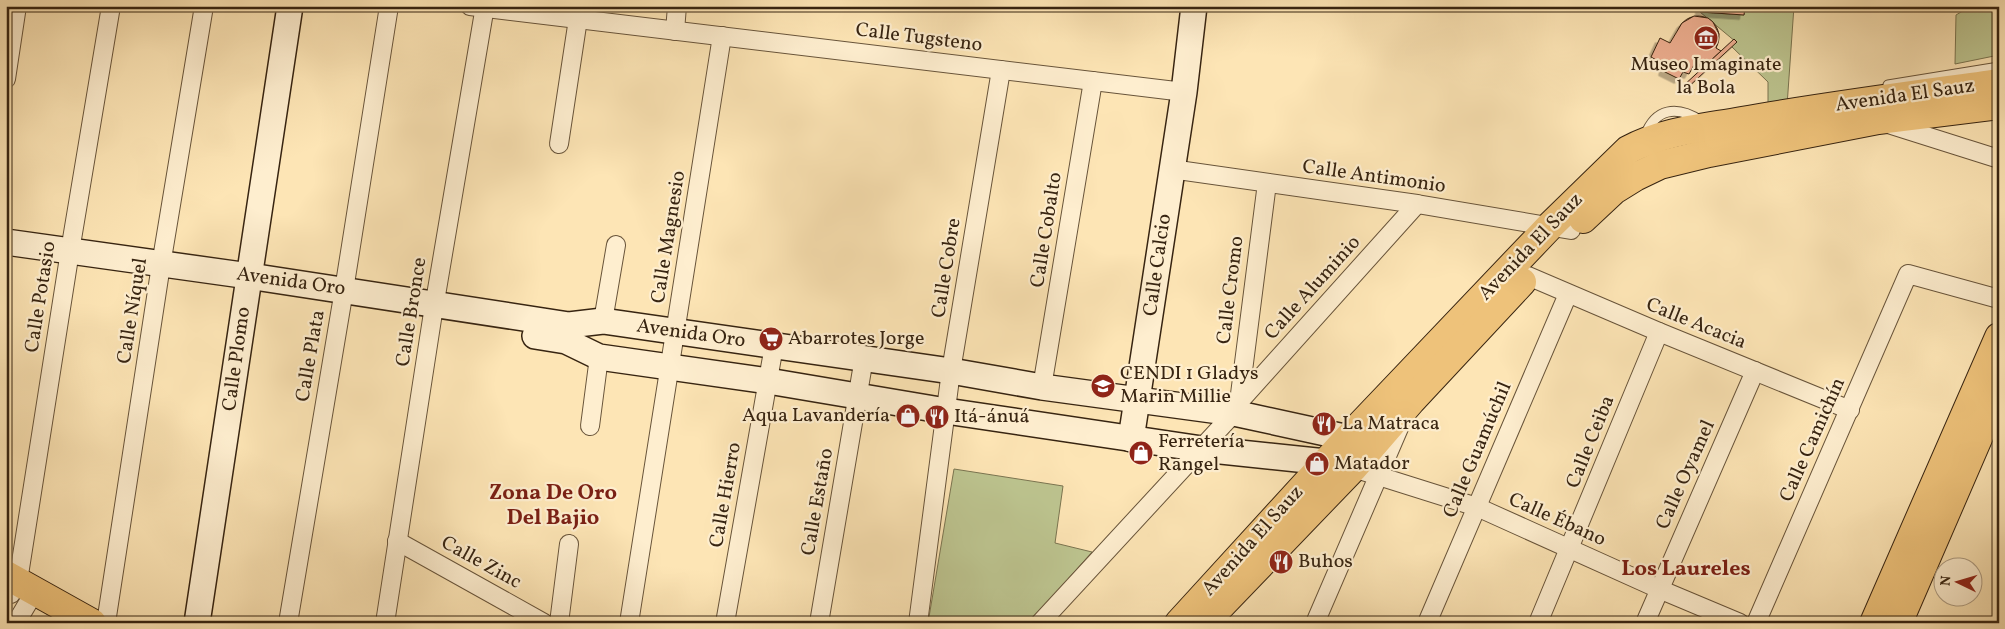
<svg xmlns="http://www.w3.org/2000/svg" width="2005" height="629" font-family="Vollkorn,serif">
	<style>
		.green { fill: #bdc590; stroke: #7a7450 }
		.building { fill: #eeaf91; stroke: #372411; filter: url(#shadow) }
		.lines { fill: none; stroke-linecap: round; stroke-linejoin: round }
		.lane-casing { stroke: #68543a; stroke-width: 11 }
		.street-casing { stroke: #68543a; stroke-width: 20 }
		.secondary-casing { stroke: #372411; stroke-width: 28 }
		.primary-casing { stroke: #372411; stroke-width: 30 }
		.lane { stroke: #feeecf; stroke-width: 9 }
		.street { stroke: #feeecf; stroke-width: 18 }
		.secondary { stroke: #feeecf; stroke-width: 25 }
		.primary { stroke: #eec27a; stroke-width: 28 }
		.labels { text-anchor: middle; dominant-baseline: central; stroke-width: 4.5; stroke-linejoin: round; paint-order: stroke }
		.street-label { font-size: 20px; fill: #372411; stroke: #feeecf }
		.poi-label { font-size: 20px; fill: #372411; stroke: #feeecf; text-anchor: start }
		.quarter-label { font-size: 22px; font-weight: bold; fill: #7a1f14; stroke: #feeecf }
	</style>
	<defs>
		<filter id="shadow"><feDropShadow dx="-4.5" dy="4.5" stdDeviation="0" flood-color="#0004"/></filter>
	</defs>
	<rect width="100%" height="100%" fill="#fde5b5"/>
	<filter id="stains"><feTurbulence type="fractalNoise" baseFrequency=".004" numOctaves="4"/><feColorMatrix values="0 0 0 0 .2 0 0 0 0 .09 0 0 0 0 .02 0 0 0 .5 -.17"/></filter>
	<radialGradient id="worn" r=".72"><stop offset=".6" stop-color="#630" stop-opacity="0"/><stop offset="1" stop-color="#630" stop-opacity=".3"/></radialGradient>
	<g class="green">
		<polygon points="1745,6 1794,6 1787,106 1768,109 1768,82 1731,46 1736,42 1700,12 1744,15"/>
		<polygon points="1971,6 1999,6 1999,55 1955,64 1956,15"/>
		<polygon points="954,469 1063,486 1055,543 1092,552 1029,623 928,623"/>
	</g>
	<g class="building">
		<polygon points="1700,6 1745,6 1744,15 1700,12"/>
		<circle cx="1698" cy="37" r="21"/>
		<polygon points="1694,16 1708,18 1713,22 1719,34 1716,48 1721,51 1707,64 1698,58 1689,74 1683,72 1679,79 1663,71 1665,65 1651,57 1660,38 1670,43 1682,23"/>
		<polygon points="1734,39 1737,42 1685,90 1682,87"/>
	</g>
	<g class="lines">
		<defs>
			<g id="lane">
				<polyline points="1888,85 1999,67"/>
				<path d="M1645,136C1655,108 1677,105 1701,121"/>
			</g>
			<g id="street">
				<polyline points="470,6 1184,92"/>
				<polyline points="675,31 677,6"/>
				<polyline points="6,79 17,6"/>
				<polyline points="1885,123 1999,159"/>
				<polyline points="559,144 578,19"/>
				<polyline points="1171,169 1417,204 1571,230"/>
				<polyline points="1528,276 1659,332 1850,410"/>
				<polyline points="603,321 616,245"/>
				<polyline points="1042,387 1093,81"/>
				<polyline points="1239,402 1267,183"/>
				<polyline points="590,426 599,357"/>
				<polyline points="1353,468 1477,507 1659,589 1740,623"/>
				<polyline points="397,541 544,623"/>
				<polyline points="11,594 18,581 70,251 111,6"/>
				<polyline points="16,623 35,591"/>
				<polyline points="106,623 161,265 204,6"/>
				<polyline points="288,623 344,290 389,6"/>
				<polyline points="385,623 432,319 485,6"/>
				<polyline points="559,623 569,544"/>
				<polyline points="629,623 722,36"/>
				<polyline points="725,623 774,346"/>
				<polyline points="819,623 864,358"/>
				<polyline points="918,623 951,371 1001,70"/>
				<polyline points="1040,623 1234,413 1239,402 1417,204"/>
				<polyline points="1315,623 1402,421"/>
				<polyline points="1427,623 1568,294"/>
				<polyline points="1538,623 1659,332"/>
				<polyline points="1645,623 1755,371"/>
				<polyline points="1756,623 1908,274 1999,299"/>
			</g>
			<g id="secondary">
				<polyline points="6,242 249,276 569,325 603,321 951,371 1042,387 1234,413 1367,442"/>
				<polyline points="535,336 566,341 599,357 768,381 946,411 1202,449 1326,462 1343,466"/>
				<polyline points="1131,439 1184,92 1194,6"/>
				<polyline points="197,623 290,6"/>
			</g>
			<g id="primary">
				<polyline points="1583,219 1614,190 1635,177 1660,165 1709,153 1878,120 1999,105"/>
				<polyline points="6,575 92,623"/>
				<path d="M1179,623L1349,437L1550,226L1628,150C1663,131 1703,128 1742,121C1827,106 1913,95 1999,83"/>
				<polyline points="1204,623 1353,468 1411,401 1522,282"/>
				<polyline points="1874,623 1999,337"/>
				<polyline points="1898,623 1999,390"/>
			</g>
		</defs>
		<use href="#lane" class="lane-casing"/>
		<use href="#street" class="street-casing"/>
		<use href="#secondary" class="secondary-casing"/>
		<use href="#primary" class="primary-casing"/>
		<use href="#lane" class="lane"/>
		<use href="#street" class="street"/>
		<use href="#secondary" class="secondary"/>
		<use href="#primary" class="primary"/>
	</g>
	<defs>
		<symbol id="museum-disc" viewBox="-11 -11 22 22"><circle r="9.5" fill="#8f2418" stroke="#feeecf"/><path d="M0-6L6-3V-2H-6V-3ZM-5-1h2V3h-2ZM-1-1h2V3h-2ZM3-1h2V3H3ZM-6 4H6V6H-6Z" fill="#fff"/></symbol>
		<symbol id="supermarket-disc" viewBox="-11 -11 22 22"><circle r="9.5" fill="#8f2418" stroke="#feeecf"/><path d="M-6-5.5h2.5l.6 2H6L4.5 2H-2.5L-4.4-4H-6ZM-1.5 3.2a1.3 1.3 0 1 0 .1 0ZM3 3.2a1.3 1.3 0 1 0 .1 0Z" fill="#fff"/></symbol>
		<symbol id="school-disc" viewBox="-11 -11 22 22"><circle r="9.5" fill="#8f2418" stroke="#feeecf"/><path d="M0-5L7-2L0 1L-7-2ZM-4 1L0 2.5L4 1V4Q0 6-4 4Z" fill="#fff"/></symbol>
		<symbol id="shop-disc" viewBox="-11 -11 22 22"><circle r="9.5" fill="#8f2418" stroke="#feeecf"/><path d="M-5-2.5h2.3a2.7 3.5 0 0 1 5.4 0H5L5.5 6h-11ZM-1.5-2.5h3a1.5 2.3 0 0 0-3 0Z" fill="#fff"/></symbol>
		<symbol id="restaurant-disc" viewBox="-11 -11 22 22"><circle r="9.5" fill="#8f2418" stroke="#feeecf"/><path d="M-5-6h1v4h1v-4h1v4h1v-4h1v5L-1.5 .5V6h-2V.5L-5-1ZM5-6V6H3V1.5H1.5Q1.5-4 5-6Z" fill="#fff"/></symbol>
	</defs>
	<g fill-rule="evenodd">
		<use href="#museum-disc" x="1692" y="24" width="28" height="28"/>
		<use href="#supermarket-disc" x="757" y="325" width="28" height="28"/>
		<use href="#school-disc" x="1089" y="372" width="28" height="28"/>
		<use href="#shop-disc" x="894" y="402" width="28" height="28"/>
		<use href="#restaurant-disc" x="923" y="403" width="28" height="28"/>
		<use href="#restaurant-disc" x="1310" y="410" width="28" height="28"/>
		<use href="#shop-disc" x="1127" y="439" width="28" height="28"/>
		<use href="#shop-disc" x="1303" y="450" width="28" height="28"/>
		<use href="#restaurant-disc" x="1267" y="548" width="28" height="28"/>
	</g>
	<g class="labels">
		<g class="street-label">
			<text transform="translate(919 38) rotate(7)">Calle Tugsteno</text>
			<text transform="translate(1905 96) rotate(-8)">Avenida El Sauz</text>
			<text transform="translate(1374 177) rotate(8)">Calle Antimonio</text>
			<text transform="translate(1047 230) rotate(-81)">Calle Cobalto</text>
			<text transform="translate(669 237) rotate(-81)">Calle Magnesio</text>
			<text transform="translate(1531 247) rotate(-46)">Avenida El Sauz</text>
			<text transform="translate(1158 265) rotate(-82)">Calle Calcio</text>
			<text transform="translate(947 268) rotate(-81)">Calle Cobre</text>
			<text transform="translate(291 282) rotate(8)">Avenida Oro</text>
			<text transform="translate(1313 288) rotate(-48)">Calle Aluminio</text>
			<text transform="translate(1231 290) rotate(-83)">Calle Cromo</text>
			<text transform="translate(41 297) rotate(-81)">Calle Potasio</text>
			<text transform="translate(133 311) rotate(-81)">Calle Níquel</text>
			<text transform="translate(412 312) rotate(-81)">Calle Bronce</text>
			<text transform="translate(1696 324) rotate(22)">Calle Acacia</text>
			<text transform="translate(691 334) rotate(8)">Avenida Oro</text>
			<text transform="translate(311 356) rotate(-80)">Calle Plata</text>
			<text transform="translate(237 359) rotate(-82)">Calle Plomo</text>
			<text transform="translate(1813 440) rotate(-66)">Calle Camichín</text>
			<text transform="translate(1591 442) rotate(-68)">Calle Ceiba</text>
			<text transform="translate(1478 450) rotate(-67)">Calle Guamúchil</text>
			<text transform="translate(1686 475) rotate(-66)">Calle Oyamel</text>
			<text transform="translate(726 495) rotate(-80)">Calle Hierro</text>
			<text transform="translate(818 502) rotate(-80)">Calle Estaño</text>
			<text transform="translate(1557 520) rotate(24)">Calle Ébano</text>
			<text transform="translate(1253 541) rotate(-48)">Avenida El Sauz</text>
			<text transform="translate(481 563) rotate(29)">Calle Zinc</text>
		</g>
		<g class="poi-label">
			<text x="1706" y="65" text-anchor="middle">Museo Imaginate<tspan x="1706" dy="23">la Bola</tspan></text>
			<text x="788" y="339">Abarrotes Jorge</text>
			<text x="1120" y="374">CENDI 1 Gladys<tspan x="1120" dy="23">Marin Millie</tspan></text>
			<text x="890" y="416" text-anchor="end">Aqua Lavandería</text>
			<text x="954" y="417">Itá-ánuá</text>
			<text x="1342" y="424">La Matraca</text>
			<text x="1158" y="442">Ferretería<tspan x="1158" dy="23">Rangel</tspan></text>
			<text x="1334" y="464">Matador</text>
			<text x="1298" y="562">Buhos</text>
		</g>
		<g class="quarter-label">
			<text x="553" y="493">Zona De Oro<tspan x="553" dy="25">Del Bajio</tspan></text>
			<text x="1686" y="569">Los Laureles</text>
		</g>
	</g>
	<rect width="2005" height="629" fill="none" stroke="#fde5b5" stroke-width="25"/>
	<rect x="8" y="8" width="1990" height="614" fill="none" stroke="#372411" stroke-width="2.5"/>
	<rect x="12" y="12" width="1980" height="604" fill="none" stroke="#372411"/>
	<g transform="translate(1958 582) rotate(275)"><circle r="24" fill="#feeecf" stroke="#ae9d83"/>
	<path d="M0-4L9 19L0 12L-9 19Z" fill="#8f2418"/>
	<text y="-8" font-size="14" font-weight="bold" text-anchor="middle" fill="#372411">N</text>
	</g>
	<rect width="100%" height="100%" filter="url(#stains)"/>
	<rect width="100%" height="100%" fill="url(#worn)"/>
</svg>
